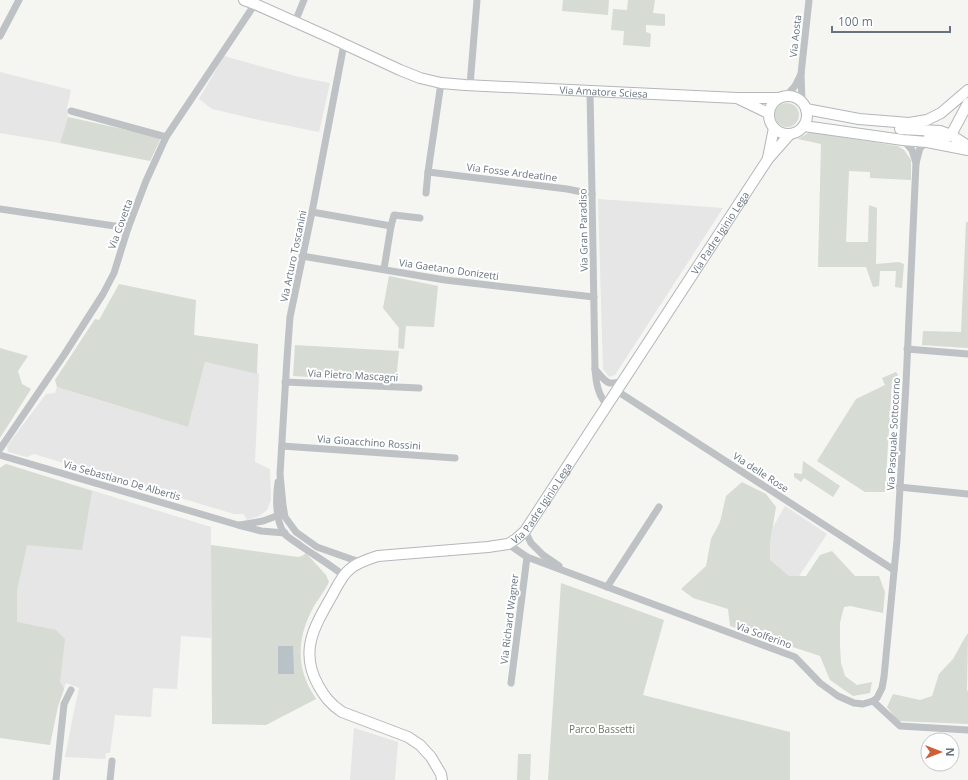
<svg xmlns="http://www.w3.org/2000/svg" width="968" height="780" font-family="'Open Sans',sans-serif">
	<style>
		.built { fill: #e5e6e5 }
		.green { fill: #d6dbd3 }
		.water { fill: #b9c2c7 }
		.lines { fill: none; stroke-linecap: round; stroke-linejoin: round }
		.secondary-casing { stroke: #b3b7bb; stroke-width: 12 }
		.street { stroke: #bec2c5; stroke-width: 7 }
		.secondary { stroke: #fff; stroke-width: 10 }
		.labels { text-anchor: middle; dominant-baseline: central; stroke-width: 4; stroke-linejoin: round; paint-order: stroke }
		.street-label { font-size: 10px; fill: #67747f; stroke: #fff }
		.park-label { font-size: 10px; fill: #687765; stroke: #fff }
	</style>
	<rect width="100%" height="100%" fill="#f5f5f2"/>
	<g class="built">
		<polygon points="224,56 299,77 330,83 319,132 259,120 212,109 199,99"/>
		<polygon points="0,72 71,90 67,108 68,117 60,143 0,133"/>
		<polygon points="598,199 723,208 615,375 609,377 603,369"/>
		<polygon points="205,362 257,374 259,373 255,462 270,469 271,500 267,510 259,516 247,520 244,514 234,514 34,454 27,457 8,452 7,446 46,394 55,393 57,387 188,427"/>
		<polygon points="6,464 211,527 211,638 181,636 177,689 153,688 151,717 115,715 110,753 106,753 105,759 65,757 73,716 79,688 66,683 58,706 0,692 0,468"/>
		<polygon points="785,506 827,534 799,576 789,576 770,561 770,543 773,527"/>
		<polygon points="354,728 398,742 395,780 350,780"/>
	</g>
	<g class="green">
		<polygon points="563,0 609,0 608,15 562,11"/>
		<polygon points="628,0 655,0 653,13 665,14 665,26 646,25 646,32 651,34 650,47 623,45 624,31 611,30 613,9 627,10"/>
		<circle cx="787" cy="115" r="12"/>
		<polygon points="68,117 159,137 160,140 150,161 60,143"/>
		<polygon points="810,132 898,146 904,150 911,160 911,180 870,178 870,172 849,171 846,242 868,242 869,205 877,208 876,264 899,262 904,264 902,288 895,287 896,271 880,271 879,286 873,287 866,267 818,267 821,144 798,139"/>
		<polygon points="966,222 968,222 968,348 922,345 923,331 961,332"/>
		<polygon points="389,276 438,286 434,327 406,326 404,349 398,348 399,328 383,308"/>
		<polygon points="119,284 196,300 194,335 258,344 257,374 205,362 188,427 57,387 55,380 95,319 99,320"/>
		<polygon points="295,345 399,351 396,381 393,382 293,376"/>
		<polygon points="0,348 28,356 18,371 22,384 31,389 0,438"/>
		<polygon points="896,372 898,375 892,381 885,492 865,492 817,461 856,399 885,385 882,378"/>
		<polygon points="803,461 840,486 833,497 804,478 801,482 794,477 794,473 802,474"/>
		<polygon points="6,464 92,491 82,550 27,545 17,590 17,622 56,630 65,639 60,682 64,689 58,706 50,745 0,738 0,468"/>
		<polygon points="742,482 766,494 776,507 770,543 770,560 789,576 806,576 820,555 832,551 855,576 879,576 885,592 883,613 850,606 844,607 840,623 840,646 841,663 845,676 857,685 872,682 870,693 853,696 830,680 820,656 730,626 728,609 693,598 681,589 706,566 711,539 720,522 726,496"/>
		<path d="M211,545L298,557L302,556L306,553L326,575L329,582C324,593 315,602 310,614C300,634 297,659 306,680C308,687 313,693 316,699L266,725L212,724Z"/>
		<polygon points="561,583 664,620 643,695 790,732 790,780 548,780"/>
		<polygon points="967,634 968,634 967,690 968,691 968,724 898,721 887,707 893,694 920,700 932,696 939,674 953,659"/>
		<polygon points="518,754 531,754 530,780 517,780"/>
	</g>
	<polygon class="water" points="278,646 293,646 294,674 278,674"/>
	<g class="lines">
		<defs>
			<g id="secondary">
				<path id="s1" d="M244,0L255,4L331,38L400,70L420,78L441,83L465,85L737,98H777"/>
				<circle cx="788" cy="115" r="19"/>
				<polyline points="739,99 768,113"/>
				<polyline points="806,109 859,119 909,123 927,120 941,113 968,90"/>
				<polyline points="804,126 903,140 927,142 968,150"/>
				<polyline points="900,129 940,131 951,135 968,146"/>
				<polyline points="929,137 944,138 951,135 968,103"/>
				<polyline points="768,158 774,128"/>
				<path id="s2" d="M442,780L441,774L431,757L420,745L408,737L342,712C330,704 325,697 318,685C300,652 313,629 330,599C336,589 341,576 350,569C358,562 369,559 378,556L488,547L508,544L516,539L525,531L768,159L790,134"/>
			</g>
		</defs>
		<use href="#secondary" class="secondary-casing"/>
		<g class="street">
			<polyline points="295,22 304,0"/>
			<polyline points="0,36 19,0"/>
			<polyline points="344,44 312,212 290,317 287,358 280,474 283,505 285,517 296,532 317,547 351,559 361,562"/>
			<polyline points="441,83 428,172 567,189 592,194"/>
			<polyline points="470,85 477,0"/>
			<path d="M590,91L592,194L595,369C596,383 598,395 607,405"/>
			<polyline points="787,95 795,86 801,74"/>
			<polyline points="802,101 801,74 809,0"/>
			<polyline points="71,111 166,137"/>
			<polyline points="903,140 912,150 916,163"/>
			<polyline points="426,193 428,172"/>
			<polyline points="0,209 128,228"/>
			<polyline points="312,212 391,226 384,269"/>
			<polyline points="391,226 394,215 420,218"/>
			<polyline points="302,256 445,280 594,297"/>
			<polyline points="907,349 968,354"/>
			<path d="M595,369C606,382 607,387 624,380"/>
			<polyline points="285,382 419,388"/>
			<polyline points="617,391 894,570"/>
			<polyline points="282,446 455,458"/>
			<polyline points="0,449 64,355 103,294 114,273 128,228 146,181 166,137 255,4"/>
			<polyline points="0,455 238,525 261,531 285,533"/>
			<path d="M278,482C276,496 275,520 284,533C288,538 296,542 301,546C315,556 331,565 344,576"/>
			<polyline points="899,487 968,494"/>
			<polyline points="240,525 263,521 282,514"/>
			<polyline points="525,531 531,543 543,555 559,566"/>
			<polyline points="508,544 527,557 795,657 820,683 838,696 854,703 863,704 873,701 900,726 968,730"/>
			<polyline points="607,587 659,507"/>
			<polyline points="511,683 527,557"/>
			<polyline points="873,701 877,698 882,688 884,677 897,540 906,384 916,163 920,148 927,142"/>
			<polyline points="56,780 64,704 71,690"/>
			<polyline points="110,780 112,761"/>
		</g>
		<use href="#secondary" class="secondary"/>
	</g>
	<g class="labels">
		<g class="street-label">
			<text transform="translate(795 36) rotate(-84)">Via Aosta</text>
			<text stroke="none"><textPath href="#s1" startOffset="377">Via Amatore Sciesa</textPath></text>
			<text transform="translate(512 172) rotate(7)">Via Fosse Ardeatine</text>
			<text transform="translate(120 224) rotate(-70)">Via Covetta</text>
			<text transform="translate(583 230) rotate(-91)">Via Gran Paradiso</text>
			<text stroke="none"><textPath href="#s2" startOffset="831">Via Padre Iginio Lega</textPath></text>
			<text transform="translate(293 256) rotate(-78)">Via Arturo Toscanini</text>
			<text transform="translate(449 269) rotate(8)">Via Gaetano Donizetti</text>
			<text transform="translate(353 375) rotate(3)">Via Pietro Mascagni</text>
			<text transform="translate(893 434) rotate(-87)">Via Pasquale Sottocorno</text>
			<text transform="translate(369 442) rotate(4)">Via Gioacchino Rossini</text>
			<text transform="translate(761 472) rotate(33)">Via delle Rose</text>
			<text transform="translate(122 480) rotate(16)">Via Sebastiano De Albertis</text>
			<text stroke="none"><textPath href="#s2" startOffset="507">Via Padre Iginio Lega</textPath></text>
			<text transform="translate(509 619) rotate(-83)">Via Richard Wagner</text>
			<text transform="translate(764 635) rotate(20)">Via Solferino</text>
		</g>
		<g class="park-label">
			<text x="602" y="729">Parco Bassetti</text>
		</g>
	</g>
	<g transform="translate(940 752) rotate(90)"><circle r="19" fill="#ffffff" stroke="#c2c7cc"/>
	<path d="M0-3L7 15L0 10L-7 15Z" fill="#cf5f37"/>
	<text y="-6" font-size="11" font-weight="bold" text-anchor="middle" fill="#67747f">N</text>
	</g>
	<path d="M832 26v6h118v-6" fill="none" stroke="#67747f" stroke-width="2"/>
	<text x="838" y="26" font-size="12" fill="#67747f" stroke="#ffffff" stroke-width="3" paint-order="stroke">100 m</text>
</svg>
